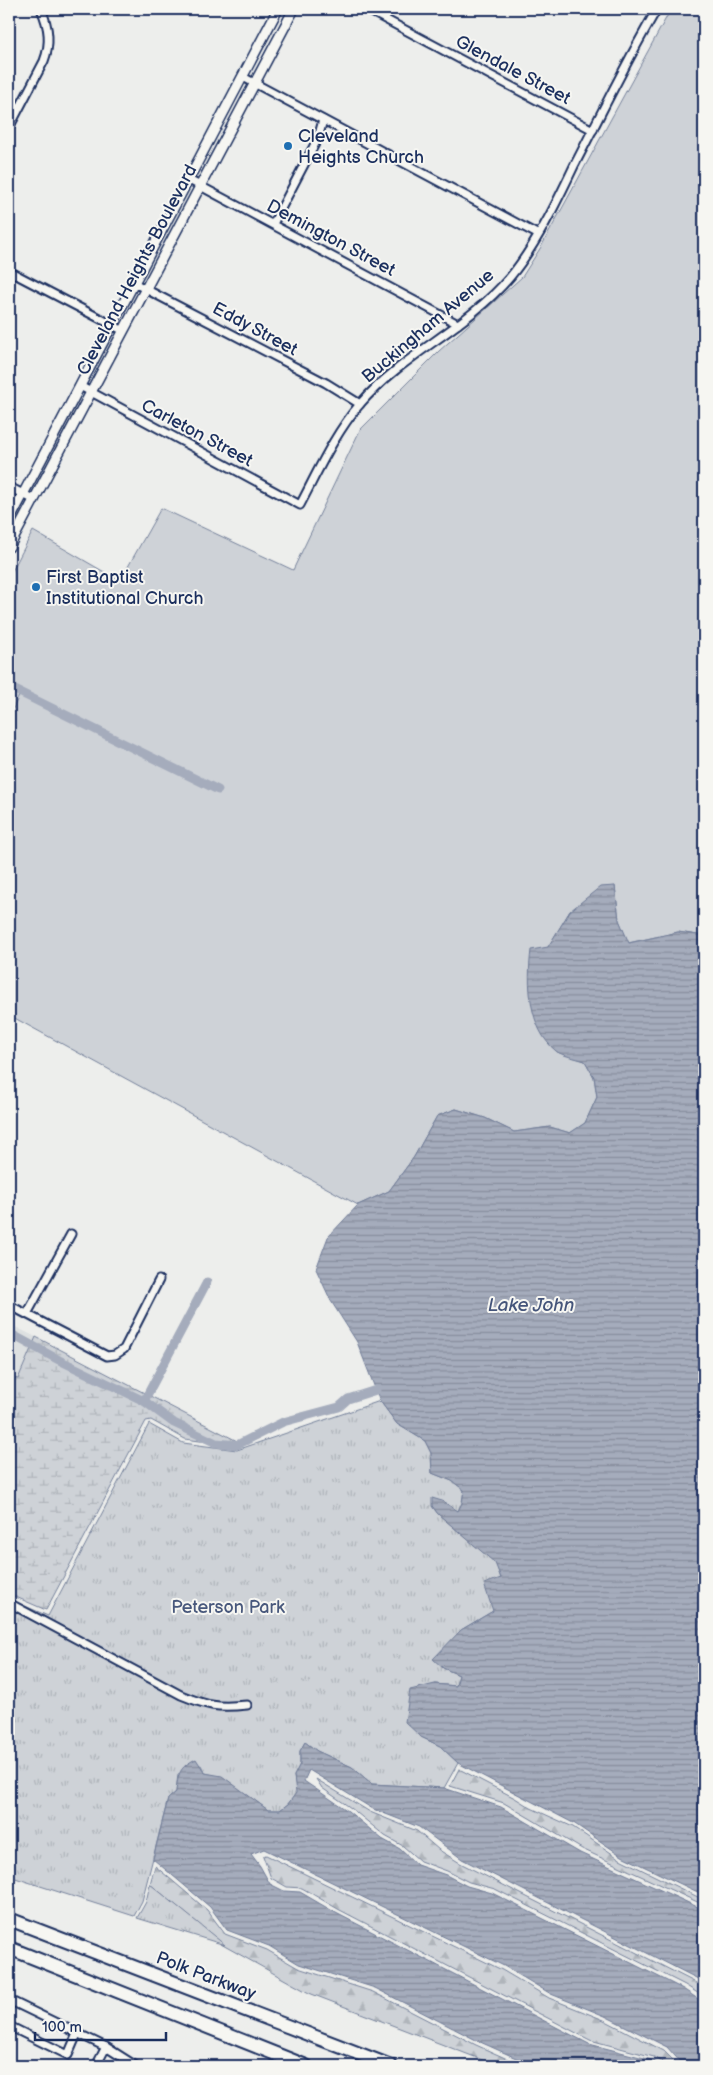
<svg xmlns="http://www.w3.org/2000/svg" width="713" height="2075" font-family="'Balsamiq Sans',sans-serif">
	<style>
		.built { fill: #dde0e1 }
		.grass { fill: #ced2d7; stroke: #74809a }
		.forest { fill: url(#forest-firs); stroke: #74809a }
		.wetland { fill: url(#wetland-marsh); stroke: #74809a }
		.park { fill: url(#park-tufts); stroke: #74809a }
		.water { fill: url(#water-rules); stroke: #6e7a96 }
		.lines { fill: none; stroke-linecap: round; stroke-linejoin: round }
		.canal { stroke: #a5acbc; stroke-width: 9 }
		.minor-casing { stroke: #1b2f5e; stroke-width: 11 }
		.tertiary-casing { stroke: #1b2f5e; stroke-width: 12 }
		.motorway-casing { stroke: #1b2f5e; stroke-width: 16 }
		.minor { stroke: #f6f6f2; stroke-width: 7 }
		.tertiary { stroke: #f6f6f2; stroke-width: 9 }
		.motorway { stroke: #f6f6f2; stroke-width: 12 }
		.poi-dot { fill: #1f6fb2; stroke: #f6f6f2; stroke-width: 2 }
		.labels { text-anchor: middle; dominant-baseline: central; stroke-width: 4; stroke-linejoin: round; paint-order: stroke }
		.street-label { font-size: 18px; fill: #1b2f5e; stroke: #f6f6f2 }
		.poi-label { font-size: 18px; fill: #1b2f5e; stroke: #f6f6f2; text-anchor: start }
		.park-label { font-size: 18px; fill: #48587c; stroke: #f6f6f2 }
		.water-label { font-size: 19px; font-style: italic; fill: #44547a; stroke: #f6f6f2 }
	</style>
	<defs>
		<pattern id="forest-firs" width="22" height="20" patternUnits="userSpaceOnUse" patternTransform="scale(1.25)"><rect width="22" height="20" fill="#ced2d7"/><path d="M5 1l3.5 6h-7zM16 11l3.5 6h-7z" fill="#b0b5bb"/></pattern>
		<pattern id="wetland-marsh" width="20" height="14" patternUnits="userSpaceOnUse" patternTransform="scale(1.25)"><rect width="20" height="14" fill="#ced2d7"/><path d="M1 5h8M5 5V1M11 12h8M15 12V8" fill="none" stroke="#b0b5bb"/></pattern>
		<pattern id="park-tufts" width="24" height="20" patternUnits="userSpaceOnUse" patternTransform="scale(1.25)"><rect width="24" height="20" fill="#ced2d7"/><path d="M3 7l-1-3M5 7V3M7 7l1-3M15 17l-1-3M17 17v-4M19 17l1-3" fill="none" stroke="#b0b5bb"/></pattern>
		<pattern id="water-rules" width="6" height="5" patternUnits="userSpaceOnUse" patternTransform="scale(1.25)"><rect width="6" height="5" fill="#a5acbc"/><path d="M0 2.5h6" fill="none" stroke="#868c9c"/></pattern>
	</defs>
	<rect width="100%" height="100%" fill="#edeeec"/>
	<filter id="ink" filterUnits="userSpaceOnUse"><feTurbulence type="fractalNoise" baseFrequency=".02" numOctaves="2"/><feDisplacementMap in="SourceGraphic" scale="10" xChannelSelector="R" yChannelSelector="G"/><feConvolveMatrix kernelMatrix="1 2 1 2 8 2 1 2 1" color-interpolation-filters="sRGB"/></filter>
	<g filter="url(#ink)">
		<polygon class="built" points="9,1324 36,1337 18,1379 9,1377"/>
		<polygon class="grass" points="671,9 704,9 704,936 678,932 628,943 619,920 615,886 570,911 548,947 557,1052 585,1061 594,1077 597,1097 585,1123 570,1133 550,1127 514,1132 485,1118 456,1109 437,1116 414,1157 389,1191 358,1205 9,1015 9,577 33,531 120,581 161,508 293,570 360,430 439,351 522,277 541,247"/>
		<g class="forest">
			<polygon points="459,1769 515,1798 531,1808 573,1827 620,1859 704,1900 704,1905 582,1849 504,1803 450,1786"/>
			<polygon points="316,1779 370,1812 417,1831 439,1850 460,1863 704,1987 704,1997 685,1985 495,1889 469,1882 447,1871 420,1861 403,1846 385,1836 351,1808 322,1788"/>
			<polygon points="266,1855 502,1970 549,1998 604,2020 664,2051 679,2066 669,2066 654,2057 590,2040 338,1909 302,1888 287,1887 271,1878 263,1856"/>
			<polygon points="155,1866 207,1910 225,1934 267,1950 298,1968 373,1992 476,2045 523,2066 498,2066 309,1993 219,1943 223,1944 150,1884"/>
		</g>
		<polygon class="wetland" points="36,1337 243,1444 237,1446 185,1439 151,1420 146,1421 46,1610 9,1594 9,1377 18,1379"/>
		<g class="park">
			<polygon points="9,690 19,696 9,717"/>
			<polygon points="380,1401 397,1424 425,1441 431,1453 432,1473 452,1481 464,1490 462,1503 458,1511 442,1501 432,1506 438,1514 496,1563 501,1579 493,1611 461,1630 443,1668 459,1675 456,1686 435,1684 421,1737 440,1746 458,1763 444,1788 372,1784 352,1767 317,1751 305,1742 300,1751 300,1764 294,1776 297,1793 288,1804 280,1810 268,1810 222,1777 205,1773 201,1765 178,1774 176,1792 168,1799 142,1901 134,1916 9,1876 9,1599 48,1616 149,1424 183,1443 237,1450"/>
			<polygon points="150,1884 225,1945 137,1918 146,1902"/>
		</g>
		<g class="water">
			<path d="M615,886L619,920L629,943L678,932L704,936V1895L622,1856L575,1824L458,1763L440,1746L421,1737L405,1722L410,1690L435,1684L456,1686L459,1675L443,1668L433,1659L461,1630L493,1611L484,1584L501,1578L495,1563L438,1514L432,1506V1498L442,1501L458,1511L462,1503L464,1490L452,1481L432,1473L431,1453L425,1441L397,1424L380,1401L357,1342L331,1301L316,1269L328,1237L358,1205L389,1191L414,1157L437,1116L456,1109L485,1118L514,1132L550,1127L570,1133L585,1123L597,1097L594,1077L585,1061C576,1058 563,1056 556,1051C528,1028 527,983 531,950L548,947L570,911L600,887Z"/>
			<path d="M305,1742L317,1751L352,1767L372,1784L444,1788L501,1807L580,1853L704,1910V1982L462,1859L419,1827L373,1809L309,1770L304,1781L348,1811L382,1839L400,1849L417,1865L446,1875L467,1886L492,1893L683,1989L704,2003V2061L683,2065L667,2047L605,2016L551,1994L504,1966L264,1849L251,1854L260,1866L270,1884L284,1891L300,1892L336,1913L589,2044L652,2060L661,2066H534L478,2041L375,1988L299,1964L269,1946L227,1930L210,1907L153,1859L168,1799L176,1792C178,1774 179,1767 196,1759L205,1773L222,1776L268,1810H280L288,1804L296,1793L294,1776L300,1764V1751Z"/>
		</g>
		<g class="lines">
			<g class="canal">
				<polyline points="9,687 218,790"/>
				<polyline points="9,1333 59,1360 144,1401 174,1423 216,1443 237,1445 283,1422 339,1407 348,1399 376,1390"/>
				<polyline points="144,1401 207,1282"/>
			</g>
			<defs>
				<g id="minor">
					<polyline points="366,9 593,130"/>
					<polyline points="243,77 537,234"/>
					<path d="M9,128L44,61C51,43 49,27 41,9"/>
					<polyline points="189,180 458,324"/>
					<polyline points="273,224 318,138 323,120"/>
					<polyline points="9,271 122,330"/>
					<polyline points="134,283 326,383 360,404"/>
					<path d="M80,386L300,505C318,471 335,433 360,404C403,354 467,328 510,277C535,247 557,202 574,166C601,114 627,60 657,9"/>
					<polyline points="9,487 33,499"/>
					<polyline points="9,1305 107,1356 115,1355 124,1349 159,1280"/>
					<polyline points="27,1314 71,1234"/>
					<path d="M9,1603L181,1695C208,1706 217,1708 247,1705"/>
					<polyline points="9,2000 106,2047 136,2066"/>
					<polyline points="9,2026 68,2055 77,2034"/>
					<polyline points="96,2066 106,2047"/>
				</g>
				<g id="tertiary">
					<polyline points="9,521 278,9"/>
					<polyline points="9,547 294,9"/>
				</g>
				<g id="motorway">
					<polyline points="9,1919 391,2066"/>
					<polyline points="9,1948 306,2066"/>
				</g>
			</defs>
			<use href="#minor" class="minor-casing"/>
			<use href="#tertiary" class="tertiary-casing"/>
			<use href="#motorway" class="motorway-casing"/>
			<use href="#minor" class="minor"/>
			<use href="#tertiary" class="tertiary"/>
			<use href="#motorway" class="motorway"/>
		</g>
	</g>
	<g class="poi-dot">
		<circle cx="288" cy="146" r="5"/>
		<circle cx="36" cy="587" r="5"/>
	</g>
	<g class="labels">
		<g class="street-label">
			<text transform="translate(513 70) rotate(28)">Glendale Street</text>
			<text transform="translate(331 238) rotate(28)">Demington Street</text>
			<text transform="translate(137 270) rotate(-62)">Cleveland Heights Boulevard</text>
			<text transform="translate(428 326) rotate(-40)">Buckingham Avenue</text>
			<text transform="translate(255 329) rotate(28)">Eddy Street</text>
			<text transform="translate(197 433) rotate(28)">Carleton Street</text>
			<text transform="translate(206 1976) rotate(21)">Polk Parkway</text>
		</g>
		<g class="poi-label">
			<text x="298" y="136">Cleveland<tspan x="298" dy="21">Heights Church</tspan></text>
			<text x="46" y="577">First Baptist<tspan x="46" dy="21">Institutional Church</tspan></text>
		</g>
		<g class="park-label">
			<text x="228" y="1607">Peterson Park</text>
		</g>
		<g class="water-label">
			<text x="531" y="1305">Lake John</text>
		</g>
	</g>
	<rect width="713" height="2075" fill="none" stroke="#f6f6f2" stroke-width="30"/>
	<rect x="15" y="15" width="683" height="2045" fill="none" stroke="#1b2f5e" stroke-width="2" filter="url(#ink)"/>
	<path d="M35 2032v8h131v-8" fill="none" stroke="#1b2f5e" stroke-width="2.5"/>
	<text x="42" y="2032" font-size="15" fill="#1b2f5e" stroke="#f6f6f2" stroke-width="4" paint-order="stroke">100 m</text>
</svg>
